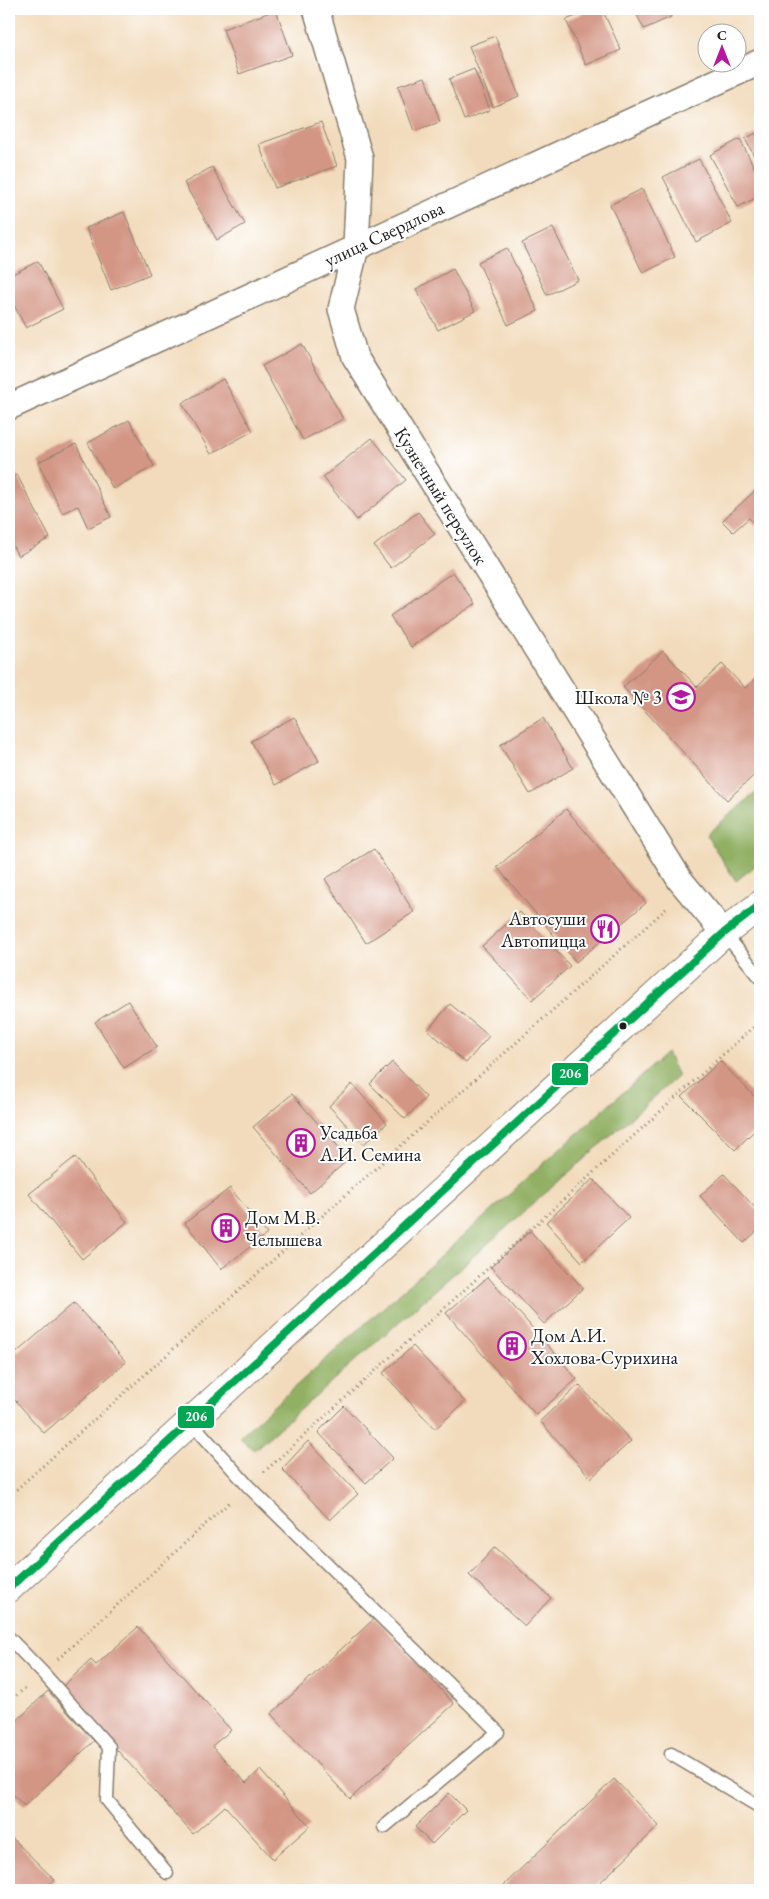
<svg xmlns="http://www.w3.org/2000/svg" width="769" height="1899" font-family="'EB Garamond',serif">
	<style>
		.forest { fill: #91b064; stroke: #566640 }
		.building { fill: #d39584 }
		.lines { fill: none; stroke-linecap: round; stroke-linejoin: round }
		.lane-casing { stroke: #877c6c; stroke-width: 15 }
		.street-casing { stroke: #877c6c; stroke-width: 28 }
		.secondary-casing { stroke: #877c6c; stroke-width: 30 }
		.path { stroke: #877c6c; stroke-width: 3; stroke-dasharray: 1 4; stroke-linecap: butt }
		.lane { stroke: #fff; stroke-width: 12 }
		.street { stroke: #fff; stroke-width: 25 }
		.secondary { stroke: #fff; stroke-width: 28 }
		.bus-1-casing { stroke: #fff; stroke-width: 11 }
		.bus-1 { stroke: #00a651; stroke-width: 8 }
		.bus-dot { fill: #1c1c1c; stroke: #fff; stroke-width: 2 }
		.labels { text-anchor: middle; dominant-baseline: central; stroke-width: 4; stroke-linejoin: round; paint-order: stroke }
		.street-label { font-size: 19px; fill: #1c1c1c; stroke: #fff }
		.poi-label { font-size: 19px; fill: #1c1c1c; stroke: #fff; text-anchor: start }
		.line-badge { stroke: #fff; stroke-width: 2 }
		.badge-label { font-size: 14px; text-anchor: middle; font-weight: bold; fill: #fff }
	</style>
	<rect width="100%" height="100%" fill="#fff"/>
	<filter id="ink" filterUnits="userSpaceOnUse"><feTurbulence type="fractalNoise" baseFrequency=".02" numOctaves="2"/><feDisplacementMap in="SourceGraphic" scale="10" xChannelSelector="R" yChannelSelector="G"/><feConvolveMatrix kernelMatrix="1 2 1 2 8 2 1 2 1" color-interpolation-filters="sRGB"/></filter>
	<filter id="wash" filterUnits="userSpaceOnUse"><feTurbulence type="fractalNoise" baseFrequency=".0096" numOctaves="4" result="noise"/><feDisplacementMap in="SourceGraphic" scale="20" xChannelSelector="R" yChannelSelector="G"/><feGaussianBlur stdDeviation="1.12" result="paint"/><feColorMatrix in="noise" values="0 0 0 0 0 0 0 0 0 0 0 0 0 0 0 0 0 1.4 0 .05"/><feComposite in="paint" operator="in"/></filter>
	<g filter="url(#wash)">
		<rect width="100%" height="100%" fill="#f2dbbc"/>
		<g class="forest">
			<polygon points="760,789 760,862 736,881 706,835"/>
			<polygon points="667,1053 678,1076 254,1450 239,1437"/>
		</g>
		<g id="blocks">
			<g class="building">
				<polygon points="593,9 602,9 621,50 586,65 566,20"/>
				<polygon points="634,9 668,9 671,17 644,29"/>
				<polygon points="276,10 292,55 239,74 223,29"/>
				<polygon points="495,36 519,96 493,107 469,46"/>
				<polygon points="474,69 490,110 464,120 449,79"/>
				<polygon points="425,77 440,122 414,131 398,86"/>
				<polygon points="321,122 337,166 275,188 259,144"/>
				<polygon points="760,131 760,167 745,139"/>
				<polygon points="740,139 760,179 760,196 738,207 710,155"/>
				<polygon points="699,159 732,223 696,242 663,177"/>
				<polygon points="212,167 245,224 217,240 184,183"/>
				<polygon points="642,189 675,257 643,273 610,205"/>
				<polygon points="124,212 150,274 111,290 86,228"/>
				<polygon points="553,228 578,280 547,295 522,243"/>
				<polygon points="507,248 538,311 508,325 478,262"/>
				<polygon points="38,261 63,309 26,328 9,296 9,276"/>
				<polygon points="453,269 475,311 438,330 416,289"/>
				<polygon points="302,344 343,419 303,440 262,366"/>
				<polygon points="223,379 253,431 211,454 182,403"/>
				<polygon points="129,420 154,466 113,489 88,443"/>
				<polygon points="372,438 406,480 357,520 323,477"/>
				<polygon points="76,444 111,517 88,528 78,506 62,513 38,462"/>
				<polygon points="17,475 50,538 18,556 9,539 9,479"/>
				<polygon points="760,486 760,531 749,518 733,532 722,521"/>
				<polygon points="418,512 435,534 391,568 374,546"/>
				<polygon points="453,572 475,604 411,647 390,616"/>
				<polygon points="663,651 697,687 722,664 745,688 760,674 760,770 727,800 623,687"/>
				<polygon points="294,717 319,761 276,785 251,741"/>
				<polygon points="543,718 573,768 530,794 500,745"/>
				<polygon points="566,809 646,903 576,962 497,867"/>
				<polygon points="374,849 414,912 366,943 325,879"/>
				<polygon points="520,912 570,966 532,1000 482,946"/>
				<polygon points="128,1001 157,1047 124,1068 95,1022"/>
				<polygon points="450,1004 489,1036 466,1063 428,1030"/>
				<polygon points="720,1061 760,1102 760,1125 735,1150 682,1097"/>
				<polygon points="392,1062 426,1097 405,1119 370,1084"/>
				<polygon points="352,1084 387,1123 364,1144 329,1106"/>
				<polygon points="292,1094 349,1159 310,1193 253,1127"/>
				<polygon points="75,1157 127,1222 82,1259 29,1194"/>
				<polygon points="724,1174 760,1213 760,1228 744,1243 700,1196"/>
				<polygon points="593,1179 629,1218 582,1262 546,1222"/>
				<polygon points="230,1188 267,1234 221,1269 185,1223"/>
				<polygon points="530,1231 583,1288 544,1324 491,1267"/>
				<polygon points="488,1277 577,1379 536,1415 446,1313"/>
				<polygon points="74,1303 126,1362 44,1433 9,1393 9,1359"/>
				<polygon points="413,1346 465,1402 435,1429 383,1373"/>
				<polygon points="579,1385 631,1441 591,1478 540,1421"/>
				<polygon points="344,1406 393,1458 366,1483 318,1432"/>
				<polygon points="308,1441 358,1494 330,1520 282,1469"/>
				<polygon points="495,1547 551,1598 525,1626 469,1575"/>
				<polygon points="375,1618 454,1704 350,1799 271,1714"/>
				<polygon points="138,1627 231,1730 212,1746 246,1783 260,1770 310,1826 273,1859 225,1806 193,1834 61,1688 91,1660 96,1665"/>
				<polygon points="48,1691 94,1741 24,1806 9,1790 9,1728"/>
				<polygon points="614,1779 659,1826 592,1890 499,1890"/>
				<polygon points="449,1793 466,1810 432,1844 415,1827"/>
				<polygon points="9,1835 55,1880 44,1890 9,1890"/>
			</g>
		</g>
	</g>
	<g filter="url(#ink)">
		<use href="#blocks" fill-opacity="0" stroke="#877c6c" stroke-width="1"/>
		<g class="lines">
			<defs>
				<g id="lane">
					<polyline points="724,933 760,977"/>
					<polyline points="191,1422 248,1486 498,1732 384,1827"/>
					<polyline points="9,1638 43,1673 109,1747 107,1800 167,1873"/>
					<polyline points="671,1754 760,1807"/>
				</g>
				<g id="street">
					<polyline points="316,9 360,158 356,247 341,309 355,357 680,880 724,933"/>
					<polyline points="9,407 760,62"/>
				</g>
				<polyline id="secondary" points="9,1588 724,933 760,905"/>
			</defs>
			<use href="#lane" class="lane-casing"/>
			<use href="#street" class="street-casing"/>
			<use href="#secondary" class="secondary-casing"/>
			<g class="path">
				<polyline points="264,1472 760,1021"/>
				<polyline points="9,1496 667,908"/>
				<polyline points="58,1659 231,1501"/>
				<polyline points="9,1702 25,1688"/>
			</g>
			<use href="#lane" class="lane"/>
			<use href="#street" class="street"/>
			<use href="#secondary" class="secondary"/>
			<defs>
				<polyline id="bus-1" points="9,1588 724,933 760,905"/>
			</defs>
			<use href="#bus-1" class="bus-1-casing"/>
			<use href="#bus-1" class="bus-1"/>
		</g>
	</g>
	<defs>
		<symbol id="school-ring" viewBox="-11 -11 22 22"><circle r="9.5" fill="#fff" stroke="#b5179e" stroke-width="1.5"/><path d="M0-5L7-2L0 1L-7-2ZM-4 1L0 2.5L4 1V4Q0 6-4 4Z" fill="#b5179e"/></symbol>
		<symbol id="restaurant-ring" viewBox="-11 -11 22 22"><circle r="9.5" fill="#fff" stroke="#b5179e" stroke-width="1.5"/><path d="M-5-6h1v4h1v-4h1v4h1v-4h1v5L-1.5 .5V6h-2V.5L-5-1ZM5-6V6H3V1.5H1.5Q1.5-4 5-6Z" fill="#b5179e"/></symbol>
		<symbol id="building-ring" viewBox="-11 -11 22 22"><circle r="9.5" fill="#fff" stroke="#b5179e" stroke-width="1.5"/><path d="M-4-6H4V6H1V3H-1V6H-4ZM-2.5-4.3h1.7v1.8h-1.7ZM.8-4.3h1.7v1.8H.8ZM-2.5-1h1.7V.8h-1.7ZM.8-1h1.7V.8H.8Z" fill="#b5179e"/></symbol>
	</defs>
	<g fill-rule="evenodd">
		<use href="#school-ring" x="665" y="681" width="32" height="32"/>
		<use href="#restaurant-ring" x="589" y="913" width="32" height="32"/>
		<use href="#building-ring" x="285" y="1127" width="32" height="32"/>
		<use href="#building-ring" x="210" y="1212" width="32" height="32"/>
		<use href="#building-ring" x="496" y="1330" width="32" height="32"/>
	</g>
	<circle class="bus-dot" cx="623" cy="1026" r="4.5"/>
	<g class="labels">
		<g class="street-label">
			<text transform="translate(384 234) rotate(-25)">улица Свердлова</text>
			<text transform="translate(441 496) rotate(58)">Кузнечный переулок</text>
		</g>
		<g class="poi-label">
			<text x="662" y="697" text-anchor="end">Школа № 3</text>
			<text x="586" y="918" text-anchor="end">Автосуши<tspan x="586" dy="22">Автопицца</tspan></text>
			<text x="320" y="1132">Усадьба<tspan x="320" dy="22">А.И. Семина</tspan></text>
			<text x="245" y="1217">Дом М.В.<tspan x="245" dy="22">Челышева</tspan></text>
			<text x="531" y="1335">Дом А.И.<tspan x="531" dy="22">Хохлова-Сурихина</tspan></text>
		</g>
	</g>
	<g class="line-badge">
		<rect x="551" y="1062" width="38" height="24" rx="5" fill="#00a651"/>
		<rect x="177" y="1405" width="38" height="24" rx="5" fill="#00a651"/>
	</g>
	<g class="badge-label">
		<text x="570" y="1078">206</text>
		<text x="196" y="1421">206</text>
	</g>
	<rect width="769" height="1899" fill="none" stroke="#fff" stroke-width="30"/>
	<g transform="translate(722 48)"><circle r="24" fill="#ffffff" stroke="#a4a4a4"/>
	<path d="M0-4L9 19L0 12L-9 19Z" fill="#b5179e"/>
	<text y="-8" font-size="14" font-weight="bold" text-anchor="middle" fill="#1c1c1c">С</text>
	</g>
</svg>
